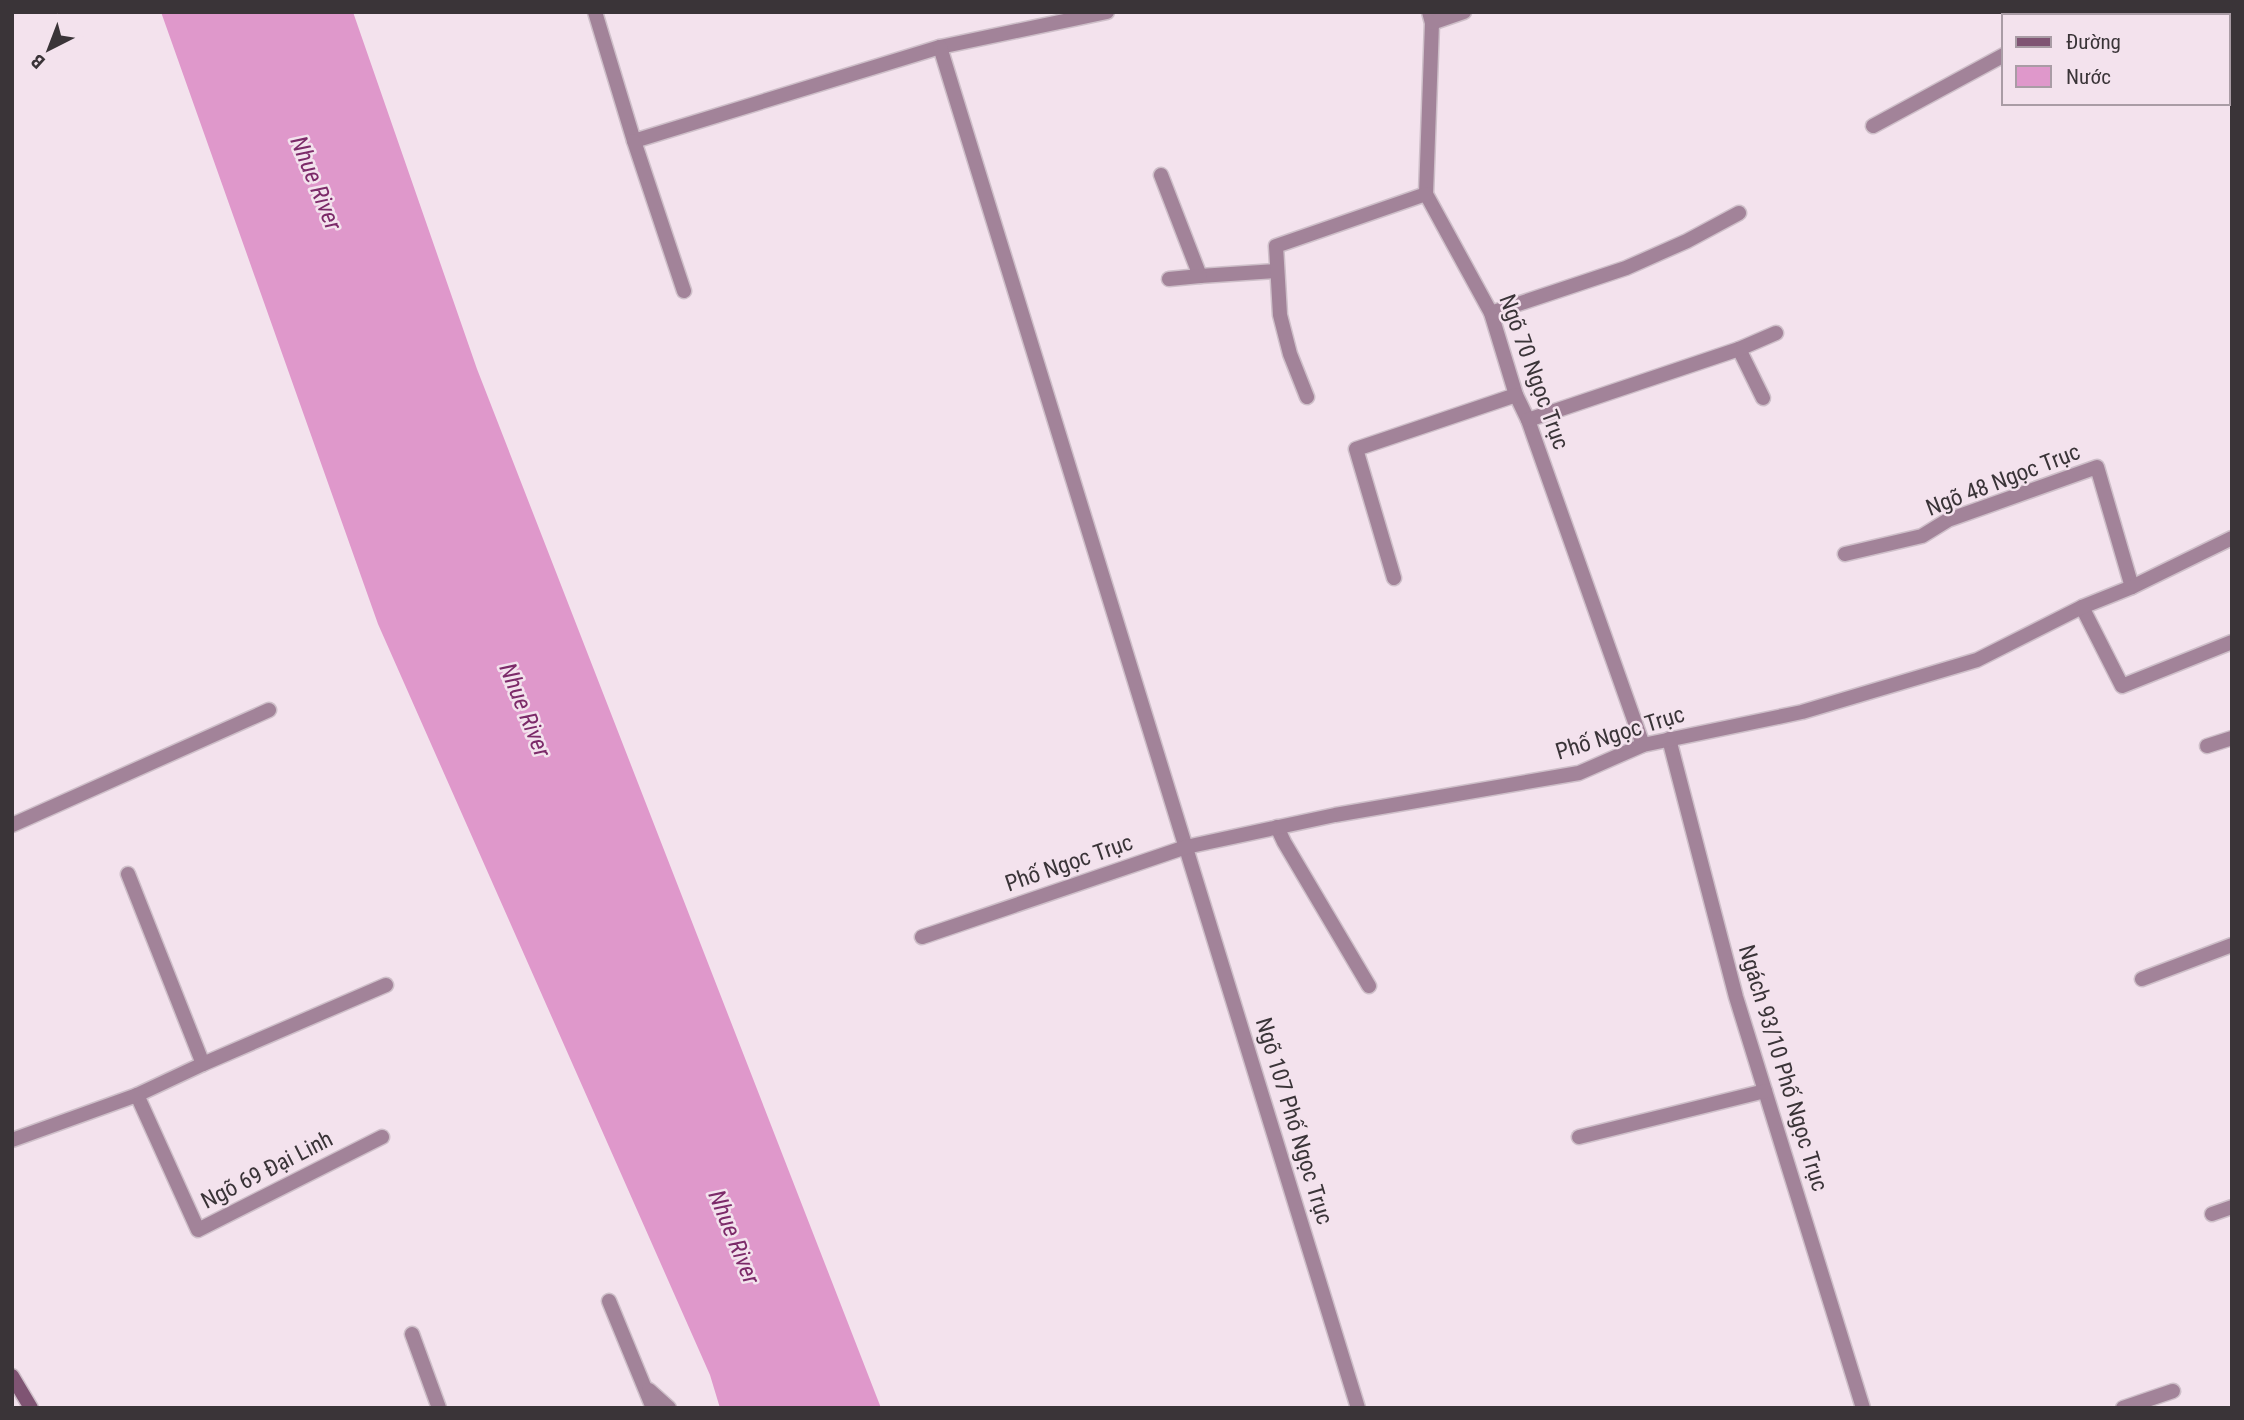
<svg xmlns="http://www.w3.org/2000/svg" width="2244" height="1420" font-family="'Roboto Condensed',sans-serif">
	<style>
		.water { fill: #df98cb }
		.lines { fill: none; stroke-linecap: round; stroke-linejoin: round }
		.lane-casing { stroke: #cebfc9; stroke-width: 17 }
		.street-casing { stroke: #cebfc9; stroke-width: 17 }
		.secondary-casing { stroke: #cebfc9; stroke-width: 17 }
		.lane { stroke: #a28399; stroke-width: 14 }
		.street { stroke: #a28399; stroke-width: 14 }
		.secondary { stroke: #7f5473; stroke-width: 14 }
		.labels { text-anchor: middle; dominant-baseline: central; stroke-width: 5; stroke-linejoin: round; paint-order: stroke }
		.street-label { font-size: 23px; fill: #3a3438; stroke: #f3e2ed }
		.water-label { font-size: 24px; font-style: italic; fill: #7c2a69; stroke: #f3e2ed }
	</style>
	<rect width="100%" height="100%" fill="#f3e2ed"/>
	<polygon class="water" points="161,12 353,12 477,369 881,1408 720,1408 710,1375 378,624"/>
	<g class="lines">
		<defs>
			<g id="lane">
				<polyline points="595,12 634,141 940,47 1107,12"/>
				<polyline points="1429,12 1432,23 1426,194 1491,313 1516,395 1528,420 1643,745"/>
				<polyline points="2224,12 2225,16"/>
				<polyline points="2079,16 2086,12"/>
				<polyline points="1432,23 1464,12"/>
				<polyline points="2228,27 2232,41"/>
				<polyline points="940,47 1358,1408"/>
				<polyline points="1873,126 2004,55"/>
				<polyline points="634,141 684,291"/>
				<polyline points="1161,175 1200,276 1277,271"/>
				<polyline points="1169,279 1200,276"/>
				<polyline points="1491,313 1626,268 1687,241 1739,213"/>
				<polyline points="1739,349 1763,398"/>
				<polyline points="1307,397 1290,354 1280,315 1276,246 1426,194"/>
				<polyline points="1528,420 1739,349 1776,333"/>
				<polyline points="1845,554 1922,536 1948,520 2097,467 2132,587"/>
				<polyline points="1394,578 1356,449 1516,395"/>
				<polyline points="2082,607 2122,686 2232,642"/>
				<polyline points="1669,739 1736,997 1863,1408"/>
				<polyline points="2207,746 2232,738"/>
				<polyline points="12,825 269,710"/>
				<polyline points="1277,827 1284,842 1369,986"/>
				<polyline points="128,874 203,1064"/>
				<polyline points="2142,979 2232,945"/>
				<polyline points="137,1095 198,1230 382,1137"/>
				<polyline points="1579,1137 1765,1091"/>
				<polyline points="12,1140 137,1095 203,1064 386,985"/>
				<polyline points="2212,1214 2232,1207"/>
				<polyline points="412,1334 439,1408"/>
				<polyline points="2123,1408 2173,1391"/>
			</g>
			<g id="street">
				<polyline points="922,937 1186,847 1335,815 1579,773 1643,745 1802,712 1977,660 2082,607 2132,587 2232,538"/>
				<polyline points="609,1301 653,1408"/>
				<polyline points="649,1390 669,1408"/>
			</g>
			<polyline id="secondary" points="12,1376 31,1408"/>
		</defs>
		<use href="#lane" class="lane-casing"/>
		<use href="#street" class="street-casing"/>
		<use href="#secondary" class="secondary-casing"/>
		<use href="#lane" class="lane"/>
		<use href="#street" class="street"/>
		<use href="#secondary" class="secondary"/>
	</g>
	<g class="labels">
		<g class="street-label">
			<text transform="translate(1534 372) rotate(70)">Ngõ 70 Ngọc Trục</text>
			<text transform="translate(2003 480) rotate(-21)">Ngõ 48 Ngọc Trục</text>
			<text transform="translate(1620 733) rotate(-17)">Phố Ngọc Trục</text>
			<text transform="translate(1069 863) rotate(-19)">Phố Ngọc Trục</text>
			<text transform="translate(1783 1068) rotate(73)">Ngách 93/10 Phố Ngọc Trục</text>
			<text transform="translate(1294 1121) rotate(73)">Ngõ 107 Phố Ngọc Trục</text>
			<text transform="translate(267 1170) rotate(-27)">Ngõ 69 Đại Linh</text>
		</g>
		<g class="water-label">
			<text transform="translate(316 183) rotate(68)">Nhue River</text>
			<text transform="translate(525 710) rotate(68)">Nhue River</text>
			<text transform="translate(734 1237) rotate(68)">Nhue River</text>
		</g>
	</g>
	<rect width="2244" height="1420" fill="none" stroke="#3a3438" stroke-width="28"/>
	<rect x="2002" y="14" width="228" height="91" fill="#f3e2ed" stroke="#a99ca5" stroke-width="2"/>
	<rect x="2016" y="37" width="35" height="10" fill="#7f5473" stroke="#a99ca5" stroke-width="2"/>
	<text x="2066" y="49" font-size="21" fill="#3a3438">Đường</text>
	<rect x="2016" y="66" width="35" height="21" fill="#df98cb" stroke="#a99ca5" stroke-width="2"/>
	<text x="2066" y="84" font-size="21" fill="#3a3438">Nước</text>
	<g transform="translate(49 49) rotate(222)" stroke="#f3e2ed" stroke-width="5" paint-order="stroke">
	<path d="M0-5L12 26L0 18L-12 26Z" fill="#3a3438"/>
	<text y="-10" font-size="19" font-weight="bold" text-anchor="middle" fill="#3a3438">B</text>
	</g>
</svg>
